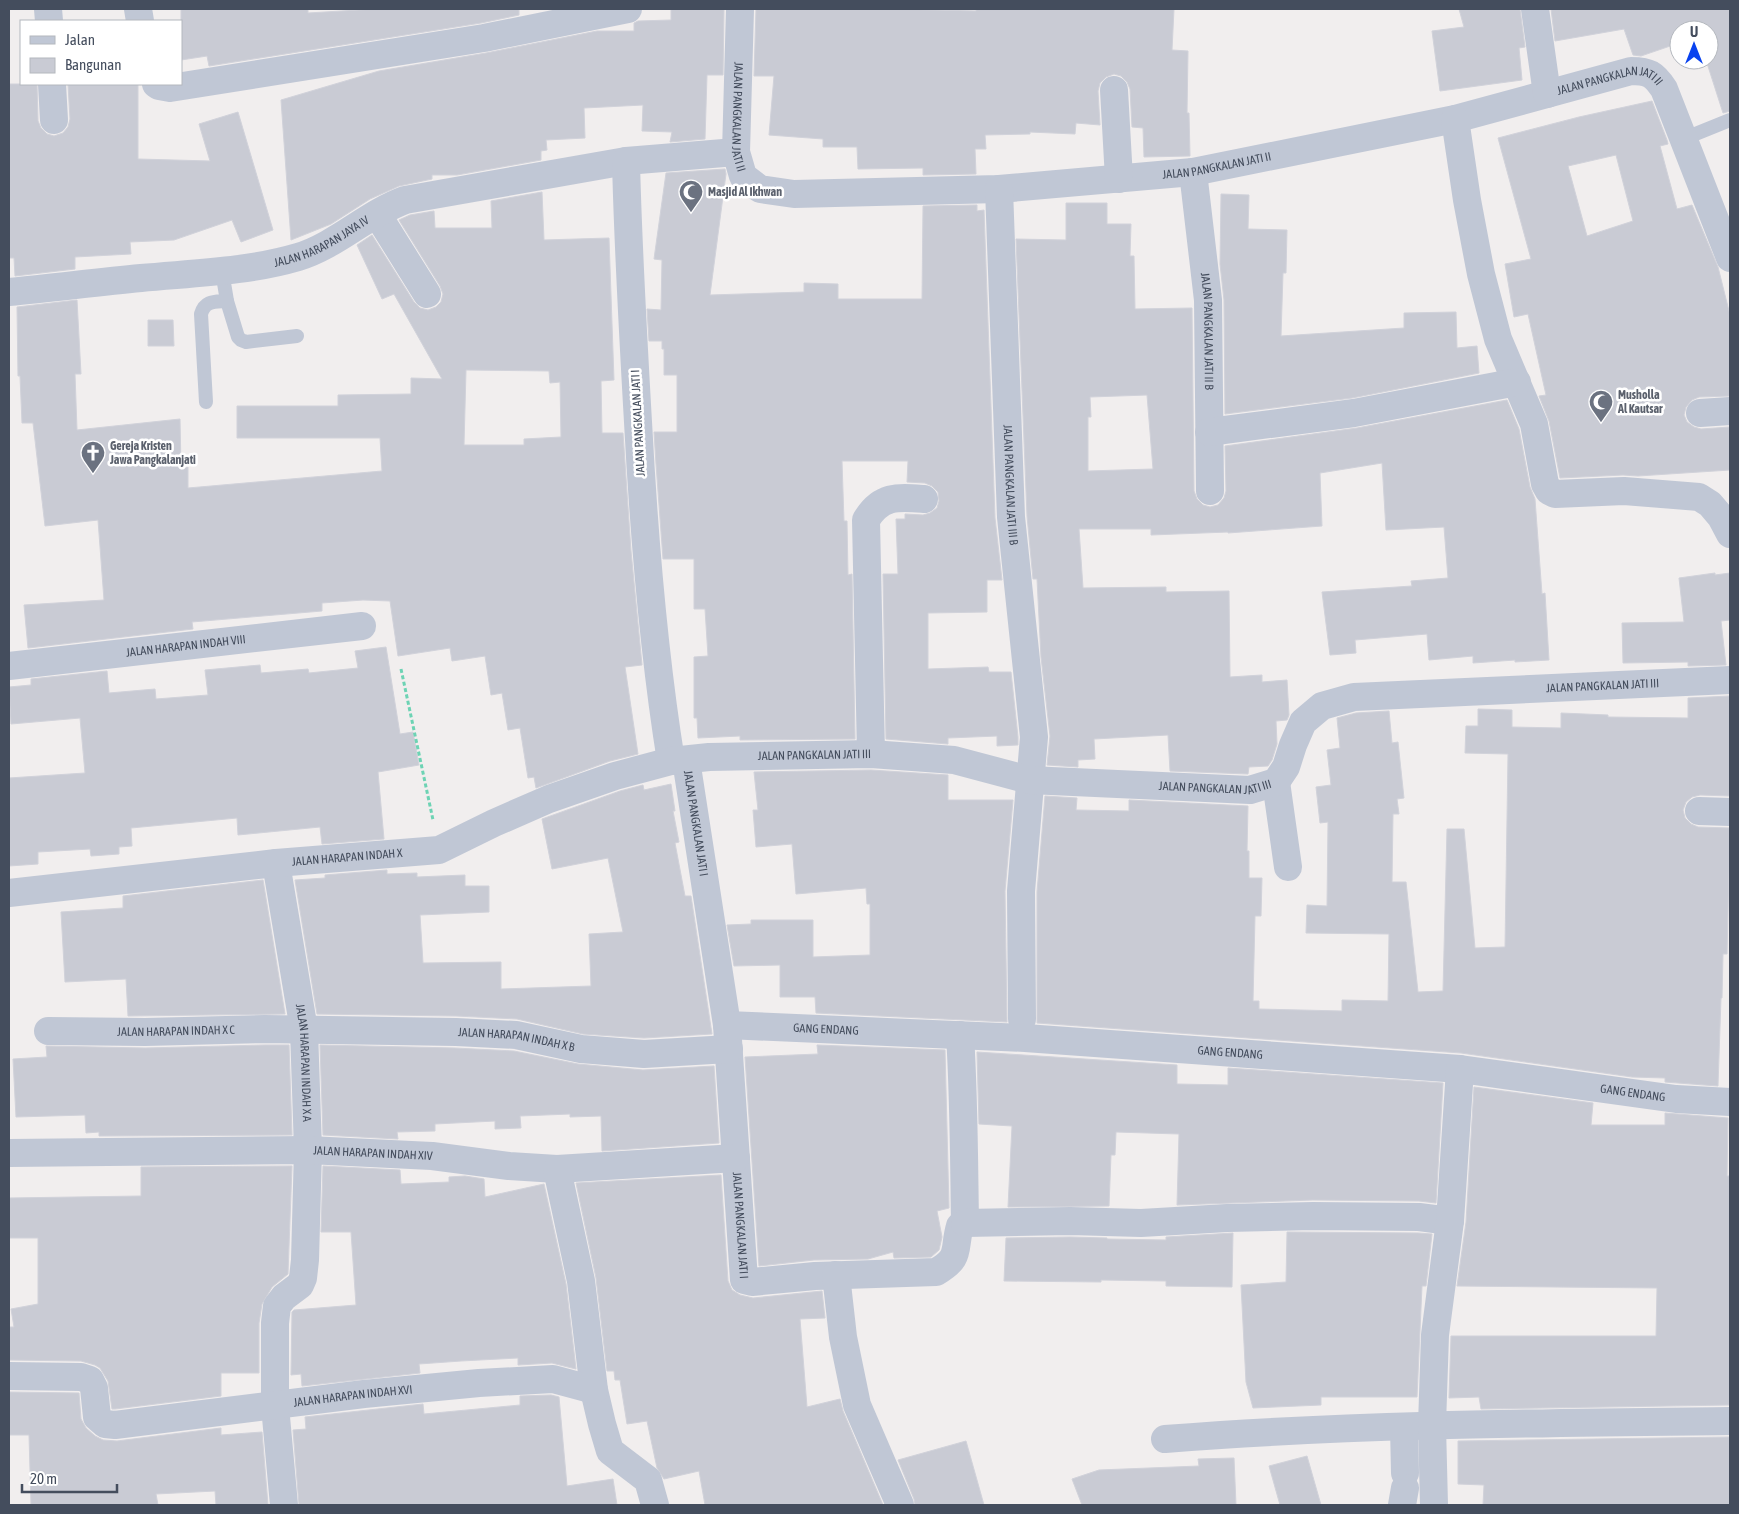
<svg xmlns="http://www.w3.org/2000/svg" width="1739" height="1514" font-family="'Asap Condensed',sans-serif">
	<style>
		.building { fill: #c9cbd4; stroke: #d1d2da; fill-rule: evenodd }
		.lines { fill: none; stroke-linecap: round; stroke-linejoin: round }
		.path { stroke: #6dd3b4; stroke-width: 3; stroke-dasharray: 4 2.5; stroke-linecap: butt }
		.lane { stroke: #c0c7d5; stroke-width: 14 }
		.street { stroke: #c0c7d5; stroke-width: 28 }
		.labels { text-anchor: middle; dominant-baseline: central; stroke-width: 5; stroke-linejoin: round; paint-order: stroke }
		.street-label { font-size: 12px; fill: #444d5d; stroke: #fff }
		.worship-label { font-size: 12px; font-weight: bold; fill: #5b616d; stroke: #fff; text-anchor: start }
	</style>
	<rect width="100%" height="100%" fill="#f1eeee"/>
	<g class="building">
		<polygon points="181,9 308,9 308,13 375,9 519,9 519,15 481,23 209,66 207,56 181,60"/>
		<polygon points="671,9 724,9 723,75 707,75 705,139 670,142 672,132 642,131 643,105 584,108 585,138 546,140 547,150 541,151 541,160 457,175 432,175 432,179 399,186 370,199 331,224 291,240 281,100 379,71 486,53 597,31 634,31 634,23 638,21 671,20"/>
		<polygon points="756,9 896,9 976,11 976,9 1174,9 1172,50 1188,51 1187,113 1189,113 1190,156 1144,157 1143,128 1132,127 1130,89 1127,82 1121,76 1114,74 1106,77 1100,83 1098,91 1100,125 1076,123 1075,134 1030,132 1030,134 985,135 986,149 975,149 976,174 923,175 923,168 858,169 857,147 823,147 823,139 769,135 774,76 754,76"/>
		<polygon points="1459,9 1520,9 1525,47 1519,48 1522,80 1440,91 1432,31 1464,27"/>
		<polygon points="1551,9 1730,9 1730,111 1723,113 1706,60 1709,60 1709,30 1679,30 1679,43 1641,56 1633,55 1624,29 1555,41"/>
		<polygon points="9,84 37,84 38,121 41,128 47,134 54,136 63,133 68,127 70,119 68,84 138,84 138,159 210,161 199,124 238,112 273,230 241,242 232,220 174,240 130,242 131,254 75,257 75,269 15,276 14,258 9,258"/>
		<path d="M1652,101L1667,140L1668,144L1660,146L1677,209L1692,205L1718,267L1730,315V396L1699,397L1692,400L1686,407L1684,415L1687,422L1694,427L1701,429L1730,427V470L1638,476L1623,475L1560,478L1549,421L1539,396L1546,395L1528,314L1514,317L1505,264L1531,259L1498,138L1579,117ZM1616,155L1633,221L1587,236L1568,166Z"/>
		<polygon points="725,169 726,174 710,295 804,292 804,283 838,284 838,299 922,299 923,206 977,205 977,211 984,210 995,518 1002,580 987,580 987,612 928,613 928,669 988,667 989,672 1011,672 1018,737 1018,745 997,746 997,736 948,738 948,744 886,739 883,574 898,574 896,519 905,519 905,514 923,515 930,513 937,508 939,501 938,492 932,486 925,483 907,482 908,461 842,461 844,521 847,521 848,575 852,574 855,739 740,740 740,736 698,738 697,718 694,718 694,657 708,656 705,609 694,609 694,559 663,559 656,464 654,432 677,432 677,375 664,375 664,349 662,349 662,341 649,341 647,309 661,310 662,260 654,259 666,173"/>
		<path d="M542,192L544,240L609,238L614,380L601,381L602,433H623L631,551L642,665L625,667L638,754L610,761L536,788L534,777L528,778L520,728L508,730L502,693L491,695L485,656L452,661L450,648L398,656L390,601L363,600L322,603V611L192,622L193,629L28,648L24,605L104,600L98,520L45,526L33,423H22L20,376H18L17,307L77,300L81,374H75L77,430L180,419L181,468L188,467V488L382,471L380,438H237V406H338V395L411,394V378L442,379L394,294L382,299L357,245L372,235L414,302L420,308L428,310L436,307L441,302L443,294L440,286L399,220L410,215L434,211L435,228H492L491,201ZM466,370L549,371L550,383L560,382L561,437L524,439V445H464Z"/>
		<polygon points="1221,194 1249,195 1248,229 1287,230 1286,273 1283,273 1281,336 1404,328 1404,313 1456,312 1457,348 1477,346 1479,373 1352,398 1225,414 1224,300 1220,264"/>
		<path d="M1066,203H1107V224H1131L1130,256H1134L1135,309L1192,308L1194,491L1197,499L1203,505L1210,507L1218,505L1224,498L1226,491L1225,446L1357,428L1507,400L1519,429L1530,487L1535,499L1542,594L1545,593L1549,660L1515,662V660L1473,663V656L1429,660L1427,634L1355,640L1356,653L1330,655L1322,592L1412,586L1411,581L1448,578L1444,527L1386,530L1382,463L1320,473L1322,526L1228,533V532L1151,535V529H1079L1083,588L1166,587V592L1229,591L1230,677L1262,675V682L1287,680L1289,715L1287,720L1276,721L1277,744L1272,760L1268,766L1249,767L1248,774L1170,771L1168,735L1094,739L1095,759L1078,760V767L1047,765L1050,736L1041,657L1037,579H1033L1027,516L1016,239L1066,240ZM1147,395L1153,469L1088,471V417H1091L1090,397Z"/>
		<polygon points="148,320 173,320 174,346 148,346"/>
		<polygon points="1715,573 1715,575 1730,573 1730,620 1721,621 1726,665 1688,666 1688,662 1623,663 1622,623 1684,622 1679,578"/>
		<polygon points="386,647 400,734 413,732 419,765 378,772 384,839 322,844 320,827 238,835 237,818 131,828 132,846 119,847 119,854 91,856 90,849 38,852 38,864 9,866 9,778 85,773 80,718 11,724 9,687 31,685 31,679 107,671 109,693 155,689 156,699 208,695 205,670 260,665 261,673 308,669 309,673 358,668 355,651"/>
		<polygon points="1730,696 1730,796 1700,795 1692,797 1686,802 1683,810 1685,818 1691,824 1698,827 1730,828 1727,954 1723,954 1722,998 1721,998 1718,1086 1678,1083 1665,1082 1665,1078 1632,1077 1461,1053 1037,1023 1037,892 1045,796 1077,798 1076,810 1129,811 1129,800 1248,806 1247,851 1249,851 1249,878 1262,878 1261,916 1255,916 1253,1001 1259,1001 1259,1009 1342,1011 1342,1000 1388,1001 1389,934 1306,933 1307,905 1327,906 1328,822 1320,823 1316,787 1331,785 1327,750 1340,748 1337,718 1356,713 1389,711 1392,743 1398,742 1404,798 1397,799 1399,814 1393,814 1392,882 1406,882 1418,992 1443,991 1447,829 1464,829 1475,948 1505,947 1508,754 1465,753 1466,726 1478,726 1478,709 1512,710 1512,727 1561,728 1561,713 1608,715 1608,717 1688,718 1688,698"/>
		<polygon points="871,770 948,775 948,800 1013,800 1005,891 1007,1022 816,1013 815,997 780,997 780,965 734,966 727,925 751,924 751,920 813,920 813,957 870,955 870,904 867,904 866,888 796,894 792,844 756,847 753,810 758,810 754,772"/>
		<polygon points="671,784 675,811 673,811 679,842 675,843 685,896 691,896 712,1034 644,1038 583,1034 517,1019 456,1016 317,1014 295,880 325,878 325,875 387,870 387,874 417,873 417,877 465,875 465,886 489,886 489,912 420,915 423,963 501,962 501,989 591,986 589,934 623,932 608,858 552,869 542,819 620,791 643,785 644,790"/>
		<polygon points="263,880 285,1014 128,1016 126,979 65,982 61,912 123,908 123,896"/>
		<polygon points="265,1045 289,1045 292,1135 99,1136 99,1132 86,1133 85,1115 16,1117 13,1059 47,1057 46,1046 145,1048"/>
		<polygon points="320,1045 455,1048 514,1051 578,1064 643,1070 714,1066 719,1143 602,1151 601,1116 570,1117 570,1114 520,1116 521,1128 495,1129 495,1121 435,1124 435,1131 397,1132 398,1139 323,1135"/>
		<polygon points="817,1045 945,1050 949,1208 937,1211 942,1237 939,1250 931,1257 894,1258 893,1252 868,1259 814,1260 759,1266 745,1057 818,1054"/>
		<polygon points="977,1052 1177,1065 1177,1084 1228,1085 1228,1068 1443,1083 1436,1203 1419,1201 1313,1200 1177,1205 1179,1134 1116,1132 1115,1155 1111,1155 1109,1206 1008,1207 1012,1126 979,1124"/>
		<polygon points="1474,1087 1593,1103 1591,1125 1665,1125 1665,1113 1728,1118 1727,1176 1730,1176 1730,1405 1481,1409 1479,1397 1449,1398 1451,1336 1656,1336 1657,1288 1457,1286 1466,1222"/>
		<polygon points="292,1166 288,1274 272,1287 262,1304 259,1323 259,1373 221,1373 221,1396 115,1409 112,1409 108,1381 100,1368 95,1365 81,1361 9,1360 9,1327 14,1327 11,1309 38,1304 38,1238 9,1238 9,1198 141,1196 141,1167"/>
		<polygon points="323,1166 400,1170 401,1184 449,1182 449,1177 465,1176 484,1179 485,1197 544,1184 566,1284 576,1369 552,1363 518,1365 518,1358 461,1361 419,1364 420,1373 302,1386 301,1374 291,1375 292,1312 294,1310 356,1305 351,1232 321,1232"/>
		<polygon points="721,1175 728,1281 732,1290 740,1295 753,1298 822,1291 825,1318 800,1319 807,1407 840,1399 843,1411 883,1505 705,1505 699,1471 664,1479 657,1468 647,1421 627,1424 620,1380 615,1380 614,1371 607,1371 596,1278 576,1183"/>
		<polygon points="1287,1232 1418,1233 1432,1234 1426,1286 1422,1286 1417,1397 1321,1397 1321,1405 1253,1408 1246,1382 1241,1285 1286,1282"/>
		<polygon points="1233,1233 1232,1287 1166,1286 1166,1281 1101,1280 1101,1282 1004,1281 1006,1238 1070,1237 1107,1238 1107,1239 1166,1240 1166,1237"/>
		<polygon points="9,1392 79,1393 81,1419 86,1428 95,1436 103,1440 117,1441 221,1428 221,1435 262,1432 268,1505 216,1505 215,1491 156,1494 158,1505 31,1505 29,1435 9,1435"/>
		<polygon points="551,1395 559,1397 567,1486 613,1479 617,1505 299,1505 293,1430 306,1429 305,1417 423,1404 424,1414 520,1405 520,1396"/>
		<polygon points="1730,1437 1730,1505 1483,1505 1484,1485 1458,1484 1458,1441"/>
		<polygon points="966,1441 984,1505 915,1505 914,1499 898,1460"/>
		<polygon points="1307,1456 1321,1505 1280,1505 1269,1466"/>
		<polygon points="1234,1458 1236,1505 1082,1505 1072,1479 1099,1470 1199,1466 1198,1459"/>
	</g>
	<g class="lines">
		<polyline class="path" points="401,669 433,820"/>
		<g class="lane">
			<polyline points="1683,139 1730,120"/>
			<polyline points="227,301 238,337 241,340 246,342 297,336"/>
			<path d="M206,402L201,314C205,300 215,302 227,301L222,271"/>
		</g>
		<g class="street">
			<polyline points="48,9 49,21"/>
			<polyline points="138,9 140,21"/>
			<path id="s1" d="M740,9L736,152L743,176L760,189L794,194L999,189L1193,172L1455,119L1631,71C1649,71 1654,74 1664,89L1730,258"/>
			<polyline points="1535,9 1547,94"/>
			<polyline points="52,84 54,120"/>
			<polyline points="156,84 159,86 170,88 484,38 628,9"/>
			<polyline points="1114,90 1119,179"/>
			<polyline points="1455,119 1467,200 1481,274 1498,339 1534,424 1545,484 1549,491 1555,494 1624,491 1699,497 1710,504 1721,517 1730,534"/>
			<path id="s2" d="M1193,172L1208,300L1210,491"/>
			<path id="s3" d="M999,189L1011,517L1034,737L1021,891L1022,1019"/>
			<polyline points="377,214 427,294"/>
			<path id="s4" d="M9,292C53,288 97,282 141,278C194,273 247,272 298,257C337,245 367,214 405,200L626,161"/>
			<polyline points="1700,413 1730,411"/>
			<polyline points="1209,432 1354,413 1517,382"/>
			<path id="s5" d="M9,666L362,626"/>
			<path d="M871,754L866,520C881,495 898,497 924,499"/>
			<path id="s6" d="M686,760L727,1025L744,1280L752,1282L815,1276L936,1272C962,1257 953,1250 960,1226L965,1223C964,1160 964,1098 960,1035"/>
			<path d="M671,761C653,649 644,536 638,422C633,335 628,248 626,161L736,152"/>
			<polyline points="1276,782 1288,867"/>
			<polyline points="1699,811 1730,812"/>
			<path id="s7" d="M276,863L304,1030L308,1150L305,1260L303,1278L300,1285L284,1297L277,1306L275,1323V1406L284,1505"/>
			<path id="s8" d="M9,893L276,863L439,850L494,823L549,799L615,776L671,761L709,757L871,754L954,760L1029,780L1250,790L1276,782L1286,767L1293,745L1303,722L1322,706L1354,697L1730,680"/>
			<path id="s9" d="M727,1025L1025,1038L1460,1069L1676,1099L1730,1102"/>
			<path id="s10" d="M48,1031L145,1032L265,1029L456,1032L516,1035L581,1049L644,1054L729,1049"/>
			<path id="s11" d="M9,1153L308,1150L432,1156L509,1166L557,1169L736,1158"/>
			<polyline points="557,1169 581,1281 594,1390 602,1424 610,1451 648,1480 655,1505"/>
			<polyline points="965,1223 1070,1221 1141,1223 1227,1218 1313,1216 1419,1217 1450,1221"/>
			<polyline points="836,1275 843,1337 857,1405 900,1505"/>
			<path id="s12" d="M9,1376L81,1377L90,1380L94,1388L97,1417L105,1424L115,1425L364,1394L479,1383L553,1379L594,1390"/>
			<polyline points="1404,1427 1405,1473"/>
			<path d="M1165,1439C1353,1424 1542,1423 1730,1421"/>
			<polyline points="1402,1505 1405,1488"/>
			<polyline points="1434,1505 1432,1425 1435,1335 1450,1221 1460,1069"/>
		</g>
	</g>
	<defs>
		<symbol id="mosque-pin" viewBox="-11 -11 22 30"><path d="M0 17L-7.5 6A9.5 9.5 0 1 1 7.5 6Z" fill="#6b7280" stroke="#fff"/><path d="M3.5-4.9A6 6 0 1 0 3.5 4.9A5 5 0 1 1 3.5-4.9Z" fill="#fff"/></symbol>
		<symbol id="church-pin" viewBox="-11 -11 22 30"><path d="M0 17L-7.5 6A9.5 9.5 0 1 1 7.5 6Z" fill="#6b7280" stroke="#fff"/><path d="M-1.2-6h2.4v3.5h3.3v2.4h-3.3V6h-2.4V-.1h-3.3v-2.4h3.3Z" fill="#fff"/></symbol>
	</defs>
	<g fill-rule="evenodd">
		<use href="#mosque-pin" x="677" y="178" width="28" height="38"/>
		<use href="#mosque-pin" x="1587" y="388" width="28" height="38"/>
		<use href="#church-pin" x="79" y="439" width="28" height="38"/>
	</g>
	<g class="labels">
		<g class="street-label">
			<text stroke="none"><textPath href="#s1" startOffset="1052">JALAN PANGKALAN JATI II</textPath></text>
			<text stroke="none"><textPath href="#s1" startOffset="108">JALAN PANGKALAN JATI II</textPath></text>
			<text stroke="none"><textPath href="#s1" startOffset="648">JALAN PANGKALAN JATI II</textPath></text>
			<text stroke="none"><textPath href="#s4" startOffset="319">JALAN HARAPAN JAYA IV</textPath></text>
			<text stroke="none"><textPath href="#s2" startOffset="160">JALAN PANGKALAN JATI II B</textPath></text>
			<text transform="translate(638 423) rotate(-93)">JALAN PANGKALAN JATI I</text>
			<text stroke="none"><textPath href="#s3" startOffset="296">JALAN PANGKALAN JATI III B</textPath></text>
			<text stroke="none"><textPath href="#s5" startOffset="178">JALAN HARAPAN INDAH VIII</textPath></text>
			<text stroke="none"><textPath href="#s8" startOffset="1664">JALAN PANGKALAN JATI III</textPath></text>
			<text stroke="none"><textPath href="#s8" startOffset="825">JALAN PANGKALAN JATI III</textPath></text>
			<text stroke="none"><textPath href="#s8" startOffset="1229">JALAN PANGKALAN JATI III</textPath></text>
			<text stroke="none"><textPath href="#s6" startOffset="64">JALAN PANGKALAN JATI I</textPath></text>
			<text stroke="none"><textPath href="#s8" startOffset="340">JALAN HARAPAN INDAH X</textPath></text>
			<text stroke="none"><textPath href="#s9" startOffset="99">GANG ENDANG</textPath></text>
			<text stroke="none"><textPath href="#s10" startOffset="128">JALAN HARAPAN INDAH X C</textPath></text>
			<text stroke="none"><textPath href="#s10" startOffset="469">JALAN HARAPAN INDAH X B</textPath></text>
			<text stroke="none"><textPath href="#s9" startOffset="504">GANG ENDANG</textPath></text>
			<text stroke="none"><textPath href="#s7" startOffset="202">JALAN HARAPAN INDAH X A</textPath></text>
			<text stroke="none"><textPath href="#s9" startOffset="909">GANG ENDANG</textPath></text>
			<text stroke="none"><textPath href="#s11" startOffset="364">JALAN HARAPAN INDAH XIV</textPath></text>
			<text stroke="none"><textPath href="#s6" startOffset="469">JALAN PANGKALAN JATI I</textPath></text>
			<text stroke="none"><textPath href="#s12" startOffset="380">JALAN HARAPAN INDAH XVI</textPath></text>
		</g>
		<g class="worship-label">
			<text x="708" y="192">Masjid Al Ikhwan</text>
			<text x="1618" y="395">Musholla<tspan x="1618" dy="14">Al Kautsar</tspan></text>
			<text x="110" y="446">Gereja Kristen<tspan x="110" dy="14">Jawa Pangkalanjati</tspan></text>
		</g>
	</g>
	<rect width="1739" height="1514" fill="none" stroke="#444d5d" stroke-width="20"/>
	<rect x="20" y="20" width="162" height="65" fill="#ffffff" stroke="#b4b8be"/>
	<rect x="30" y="36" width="25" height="8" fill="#c0c7d5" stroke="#b4b8be"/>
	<text x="65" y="45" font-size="15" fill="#444d5d">Jalan</text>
	<rect x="30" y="58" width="25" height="15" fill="#c9cbd4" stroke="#b4b8be"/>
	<text x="65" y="70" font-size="15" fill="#444d5d">Bangunan</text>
	<g transform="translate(1694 45)"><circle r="24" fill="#ffffff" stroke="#b4b8be"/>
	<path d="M0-4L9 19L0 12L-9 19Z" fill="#0942ef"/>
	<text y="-8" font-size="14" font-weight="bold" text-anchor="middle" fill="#444d5d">U</text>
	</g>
	<path d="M22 1484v8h95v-8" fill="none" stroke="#444d5d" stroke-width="2.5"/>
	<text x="30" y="1484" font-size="15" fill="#444d5d" stroke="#ffffff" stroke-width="4" paint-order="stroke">20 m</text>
</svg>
